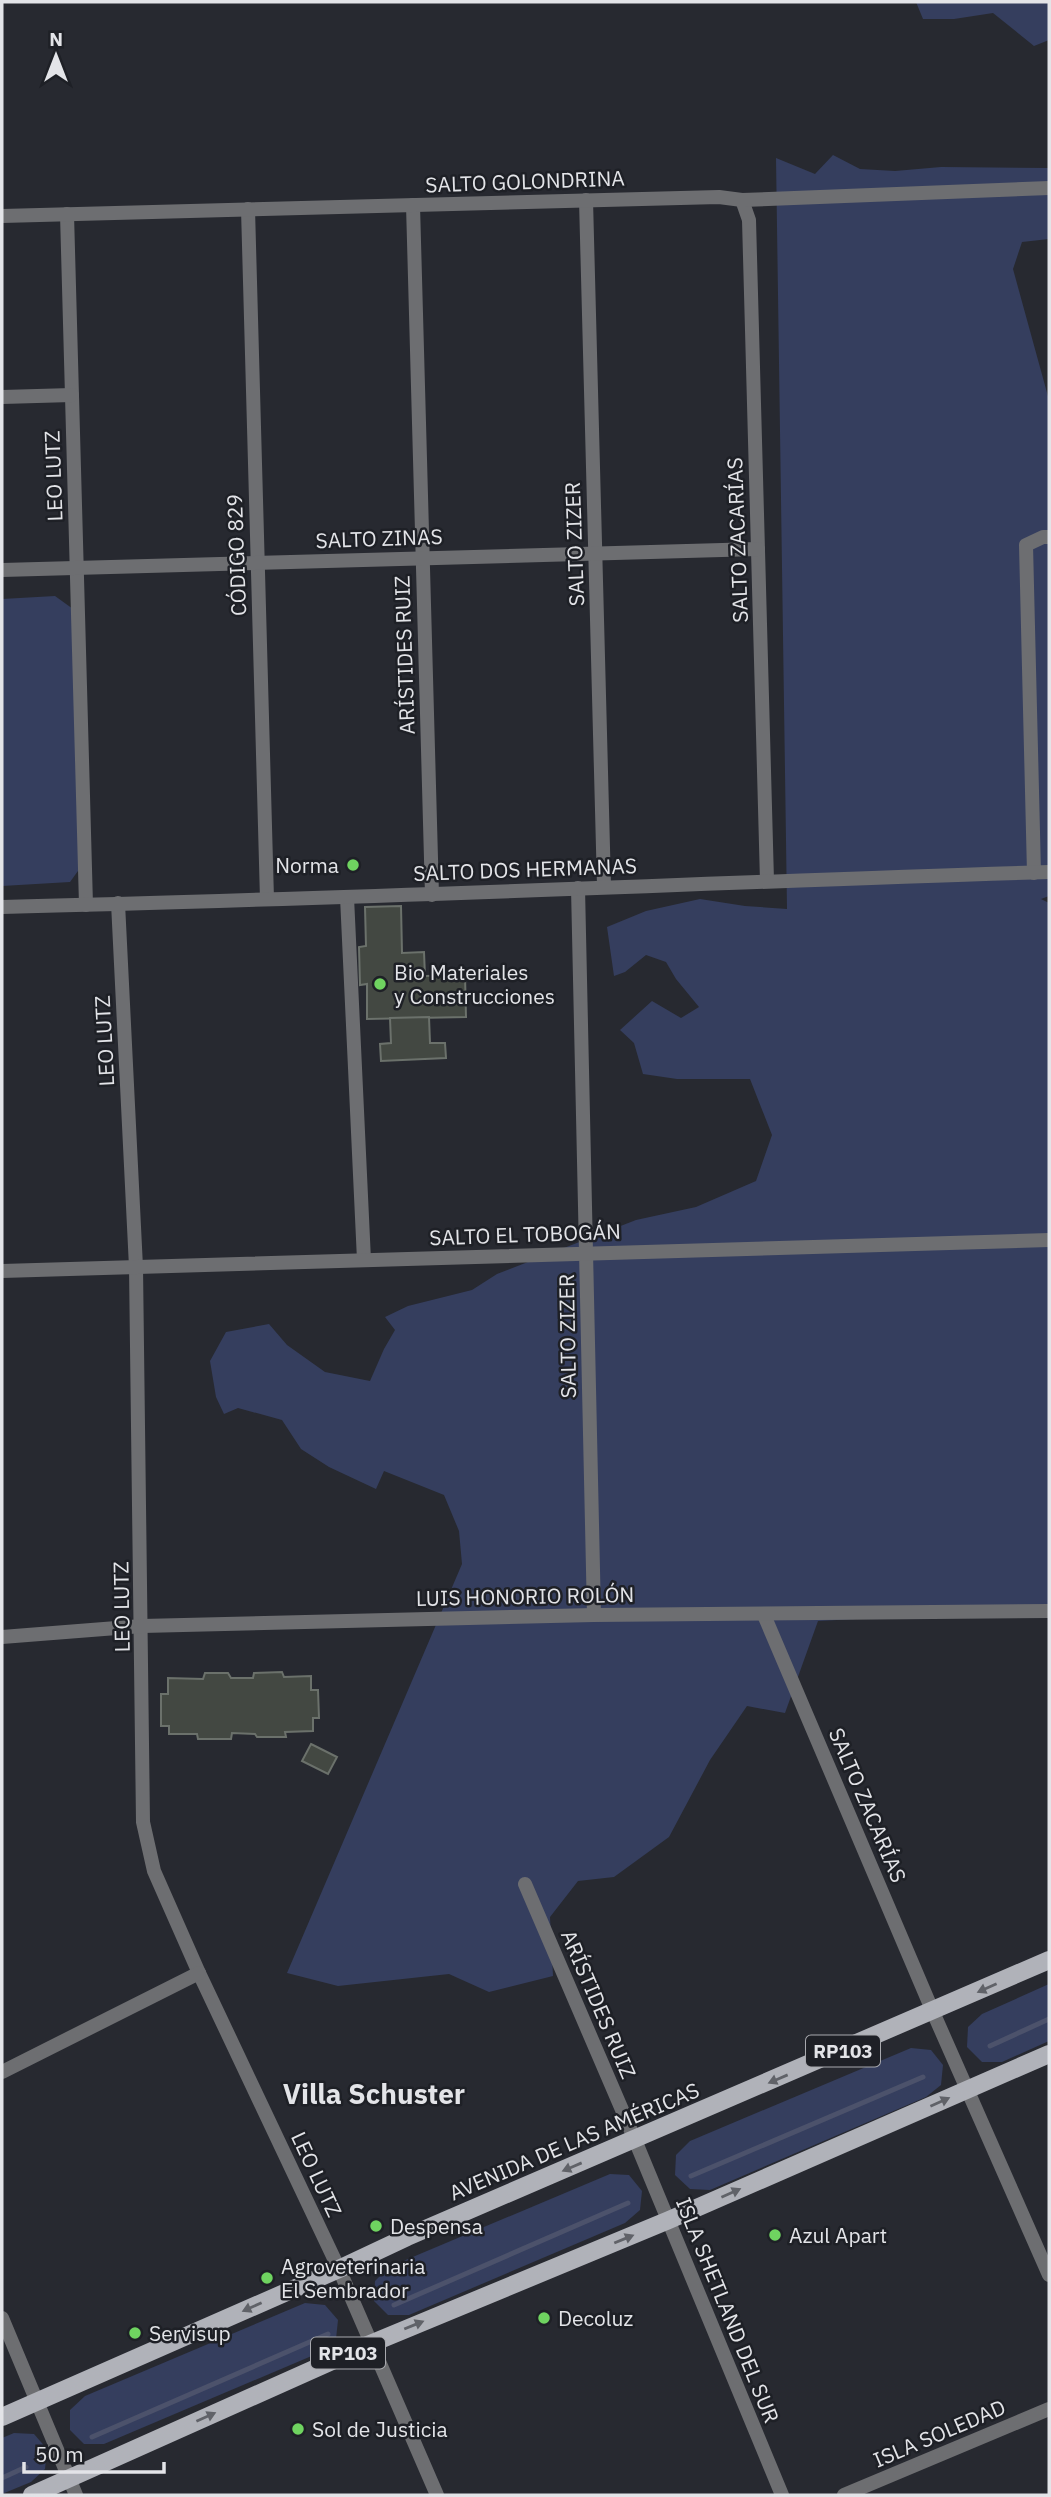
<svg xmlns="http://www.w3.org/2000/svg" width="1051" height="2497" font-family="'IBM Plex Sans',sans-serif">
	<style>
		.green { fill: #353e5e }
		.lines { fill: none; stroke-linecap: round; stroke-linejoin: round }
		.stream { stroke: #4c526b; stroke-width: 5 }
		.building { fill: #434842; stroke: #6b716b; stroke-width: 2 }
		.minor { stroke: #6d6e71; stroke-width: 14 }
		.primary { stroke: #b0b2b9; stroke-width: 18 }
		.oneway { fill: #606268 }
		.poi-dot { fill: #6fd360; stroke: #1e2026; stroke-width: 2.5 }
		.labels { text-anchor: middle; dominant-baseline: central; stroke-width: 5; stroke-linejoin: round; paint-order: stroke }
		.shield { fill: #1e2026; stroke: #a8a9ae; stroke-width: 2 }
		.shield-label { font-size: 19px; font-weight: bold; fill: #e3e4e8 }
		.street-label { font-size: 21px; fill: #e3e4e8; stroke: #1e2026 }
		.poi-label { font-size: 21px; fill: #e3e4e8; stroke: #1e2026; text-anchor: start }
		.district-label { font-size: 28px; font-weight: bold; fill: #e3e4e8; stroke: #1e2026 }
	</style>
	<rect width="100%" height="100%" fill="#272930"/>
	<g class="green">
		<polygon points="916,2 1049,2 1049,40 1034,46 993,13 954,19 923,19"/>
		<polygon points="833,155 860,169 895,171 941,167 1049,168 1049,239 1022,242 1013,269 1049,400 1049,896 1041,899 1049,903 1049,1609 818,1621 785,1713 747,1706 710,1760 669,1837 614,1877 578,1881 550,1917 553,1976 489,1992 449,1974 338,1986 287,1973 462,1564 459,1531 444,1495 384,1471 376,1489 329,1467 301,1449 282,1420 238,1408 224,1414 216,1397 210,1361 226,1332 269,1324 287,1345 325,1372 370,1381 384,1349 395,1330 385,1317 408,1306 472,1290 497,1274 636,1220 696,1207 756,1181 772,1135 750,1079 677,1079 643,1074 634,1043 620,1030 652,1001 681,1018 699,1007 676,979 666,962 646,955 625,972 614,976 607,927 646,911 700,899 745,906 787,909 776,158 815,174"/>
		<polygon points="55,596 73,609 83,864 70,882 2,886 2,599"/>
		<polygon points="1049,1984 1049,2041 1002,2062 982,2062 967,2047 968,2027 982,2014"/>
		<polygon points="911,2048 931,2050 943,2065 941,2085 926,2097 710,2190 690,2189 675,2175 676,2155 690,2141"/>
		<polygon points="610,2174 629,2175 642,2191 640,2210 625,2223 409,2315 388,2315 374,2301 375,2281 389,2267"/>
		<polygon points="305,2303 325,2305 338,2320 336,2339 321,2352 104,2444 84,2444 70,2430 70,2410 85,2396"/>
		<polygon points="14,2433 34,2434 47,2449 45,2469 31,2482 2,2494 2,2438"/>
	</g>
	<g class="lines">
		<g class="stream">
			<polyline points="990,2046 1049,2019"/>
			<polyline points="691,2176 923,2077"/>
			<polyline points="394,2305 628,2203"/>
			<polyline points="92,2437 328,2334"/>
			<polyline points="2,2478 26,2467"/>
		</g>
	</g>
	<g class="building">
		<polygon points="401,906 402,953 424,952 425,976 465,975 466,1017 367,1019 367,984 360,985 359,947 366,946 365,907"/>
		<polygon points="429,1017 430,1043 445,1043 446,1058 381,1061 380,1044 391,1043 390,1018"/>
		<polygon points="282,1672 284,1677 311,1676 311,1690 318,1690 319,1718 313,1718 313,1731 285,1732 286,1737 257,1737 255,1734 232,1733 231,1739 198,1739 197,1734 169,1734 169,1726 161,1726 161,1694 168,1694 168,1678 203,1679 205,1673 228,1673 231,1678 253,1678 254,1673"/>
		<polygon points="311,1744 337,1757 328,1774 302,1761"/>
	</g>
	<g class="lines">
		<g class="minor">
			<polyline points="586,200 604,886"/>
			<polyline points="742,200 749,220 767,881"/>
			<polyline points="413,205 432,895"/>
			<polyline points="248,209 267,899"/>
			<polyline points="67,214 86,905"/>
			<polyline points="2,216 719,197 742,200 1049,188"/>
			<polyline points="2,397 72,395"/>
			<polyline points="2,570 758,549"/>
			<polyline points="1034,873 1026,545 1043,537 1049,537"/>
			<polyline points="578,888 594,1615"/>
			<polyline points="347,897 364,1260"/>
			<polyline points="118,903 136,1267 143,1822 154,1871 199,1973 339,2269 437,2495"/>
			<path d="M2,907C351,899 700,883 1049,872"/>
			<polyline points="2,1271 1049,1240"/>
			<polyline points="764,1615 933,2012 1049,2275"/>
			<polyline points="2,1637 142,1626 594,1615 1049,1611"/>
			<polyline points="525,1884 635,2140 782,2495"/>
			<polyline points="2,2072 199,1973"/>
			<polyline points="2,2318 76,2495"/>
			<polyline points="844,2495 1049,2409"/>
		</g>
		<g class="primary">
			<polyline points="2,2417 339,2269 407,2237 1049,1960"/>
			<polyline points="32,2495 370,2344 669,2220 1049,2054"/>
		</g>
	</g>
	<defs><path id="oneway-solid" d="M-6-.8H1V-3.2L6.5 0L1 3.2V.8H-6Z" transform="scale(1.75)"/></defs>
	<g class="oneway">
		<use href="#oneway-solid" transform="translate(987 1988) rotate(156)"/>
		<use href="#oneway-solid" transform="translate(778 2079) rotate(157)"/>
		<use href="#oneway-solid" transform="translate(940 2102) rotate(-24)"/>
		<use href="#oneway-solid" transform="translate(572 2167) rotate(157)"/>
		<use href="#oneway-solid" transform="translate(731 2193) rotate(-24)"/>
		<use href="#oneway-solid" transform="translate(624 2239) rotate(-22)"/>
		<use href="#oneway-solid" transform="translate(252 2307) rotate(156)"/>
		<use href="#oneway-solid" transform="translate(414 2325) rotate(-22)"/>
		<use href="#oneway-solid" transform="translate(206 2417) rotate(-24)"/>
	</g>
	<g class="poi-dot">
		<circle cx="353" cy="865" r="7"/>
		<circle cx="380" cy="984" r="7"/>
		<circle cx="376" cy="2226" r="7"/>
		<circle cx="775" cy="2235" r="7"/>
		<circle cx="267" cy="2278" r="7"/>
		<circle cx="544" cy="2318" r="7"/>
		<circle cx="135" cy="2333" r="7"/>
		<circle cx="298" cy="2429" r="7"/>
	</g>
	<g class="labels">
		<g class="shield">
			<rect x="806" y="2035.5" width="74" height="31" rx="5"/>
			<rect x="311" y="2337.5" width="74" height="31" rx="5"/>
		</g>
		<g class="shield-label">
			<text x="843" y="2051">RP103</text>
			<text x="348" y="2353">RP103</text>
		</g>
		<g class="street-label">
			<text transform="translate(525 181) rotate(-2)">SALTO GOLONDRINA</text>
			<text transform="translate(53 476) rotate(-92)">LEO LUTZ</text>
			<text transform="translate(379 538) rotate(-2)">SALTO ZINAS</text>
			<text transform="translate(737 540) rotate(-92)">SALTO ZACARÍAS</text>
			<text transform="translate(574 544) rotate(-92)">SALTO ZIZER</text>
			<text transform="translate(236 555) rotate(-92)">CÓDIGO 829</text>
			<text transform="translate(404 655) rotate(-92)">ARÍSTIDES RUIZ</text>
			<text transform="translate(525 869) rotate(-2)">SALTO DOS HERMANAS</text>
			<text transform="translate(104 1041) rotate(-93)">LEO LUTZ</text>
			<text transform="translate(525 1234) rotate(-2)">SALTO EL TOBOGÁN</text>
			<text transform="translate(567 1336) rotate(-91)">SALTO ZIZER</text>
			<text transform="translate(525 1596) rotate(-1)">LUIS HONORIO ROLÓN</text>
			<text transform="translate(121 1607) rotate(-91)">LEO LUTZ</text>
			<text transform="translate(868 1805) rotate(67)">SALTO ZACARÍAS</text>
			<text transform="translate(599 2004) rotate(67)">ARÍSTIDES RUIZ</text>
			<text transform="translate(574 2141) rotate(-23)">AVENIDA DE LAS AMÉRICAS</text>
			<text transform="translate(317 2174) rotate(65)">LEO LUTZ</text>
			<text transform="translate(728 2310) rotate(68)">ISLA SHETLAND DEL SUR</text>
			<text transform="translate(939 2433) rotate(-23)">ISLA SOLEDAD</text>
		</g>
		<g class="poi-label">
			<text x="339" y="865" text-anchor="end">Norma</text>
			<text x="394" y="972">Bio Materiales<tspan x="394" dy="24">y Construcciones</tspan></text>
			<text x="390" y="2226">Despensa</text>
			<text x="789" y="2235">Azul Apart</text>
			<text x="281" y="2266">Agroveterinaria<tspan x="281" dy="24">El Sembrador</tspan></text>
			<text x="558" y="2318">Decoluz</text>
			<text x="149" y="2333">Servisup</text>
			<text x="312" y="2429">Sol de Justicia</text>
		</g>
		<g class="district-label">
			<text x="374" y="2093">Villa Schuster</text>
		</g>
	</g>
	<rect width="1051" height="2497" fill="none" stroke="#e3e4e8" stroke-width="7"/>
	<g transform="translate(56 56)" stroke="#1e2026" stroke-width="5" paint-order="stroke">
	<path d="M0-5L12 26L0 18L-12 26Z" fill="#e3e4e8"/>
	<text y="-10" font-size="19" font-weight="bold" text-anchor="middle" fill="#e3e4e8">N</text>
	</g>
	<path d="M24 2462v10h140v-10" fill="none" stroke="#e3e4e8" stroke-width="3.5"/>
	<text x="35" y="2462" font-size="21" fill="#e3e4e8" stroke="#1e2026" stroke-width="5" paint-order="stroke">50 m</text>
</svg>
